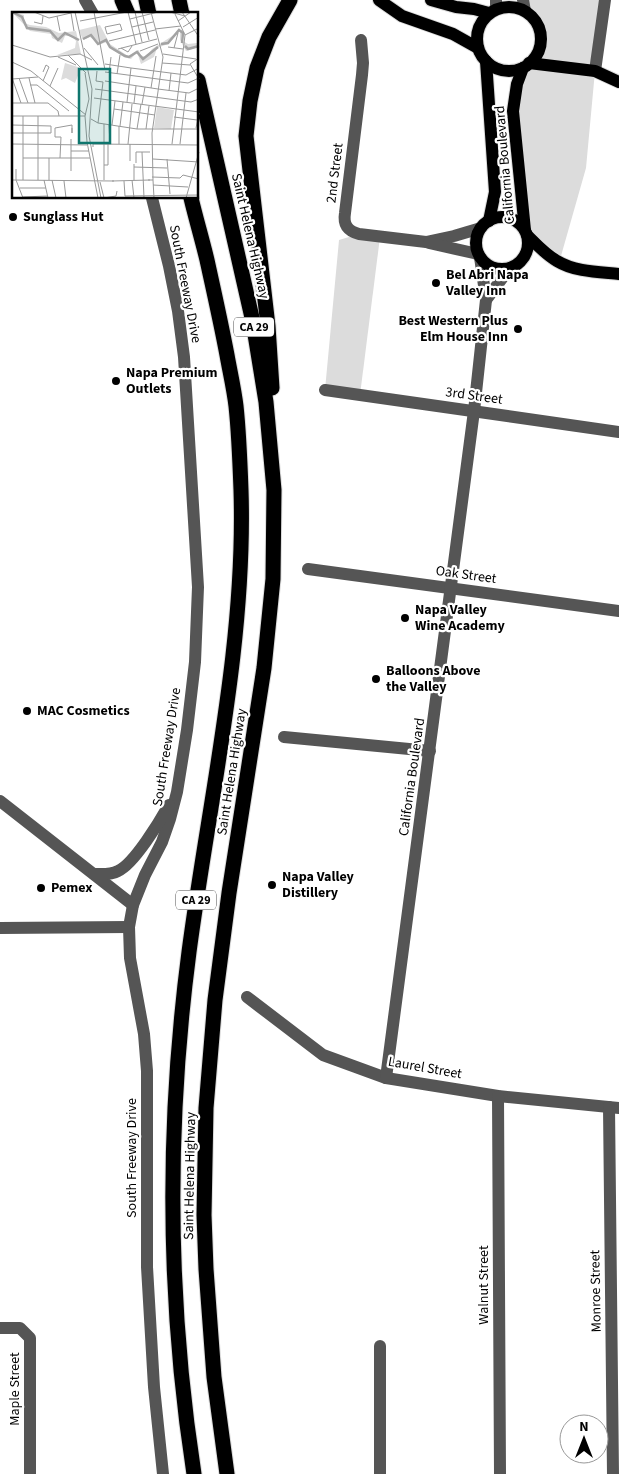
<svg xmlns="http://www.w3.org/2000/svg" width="619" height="1474" font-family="'Source Sans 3',sans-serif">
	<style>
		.green { fill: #dcdcdc }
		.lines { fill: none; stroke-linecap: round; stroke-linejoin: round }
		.major-casing { stroke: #dbdbdb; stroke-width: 14 }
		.highway-casing { stroke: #dbdbdb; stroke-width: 17 }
		.minor { stroke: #555; stroke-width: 12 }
		.major { stroke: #000; stroke-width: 12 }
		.highway { stroke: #000; stroke-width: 15 }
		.poi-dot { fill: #000; stroke: #fff; stroke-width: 2 }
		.labels { text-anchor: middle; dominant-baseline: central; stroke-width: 4.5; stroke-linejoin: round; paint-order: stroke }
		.shield { fill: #fff; stroke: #4c4c4c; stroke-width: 1 }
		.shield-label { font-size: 12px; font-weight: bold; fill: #000 }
		.street-label { font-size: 14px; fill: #000; stroke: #fff }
		.poi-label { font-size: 14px; font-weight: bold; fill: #000; stroke: #fff; text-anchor: start }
		.inset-river { fill: none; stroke: #a3a3a3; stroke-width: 2.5 }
		.inset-road { fill: none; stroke: #999; stroke-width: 1 }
		.view { fill: #0f766e; fill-opacity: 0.15; stroke: #0f766e; stroke-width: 2.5 }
		.inset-edge { fill: none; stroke: #000; stroke-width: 2.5 }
	</style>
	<rect width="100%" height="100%" fill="#fff"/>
	<g class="green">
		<polygon points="523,0 605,0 595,71 586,168 559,263 527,234 513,111 529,63 536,56 540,46 541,36 538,26 533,17 525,11"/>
		<polygon points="359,234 380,237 360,395 325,390 339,240"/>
	</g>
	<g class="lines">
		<defs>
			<g id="major">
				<polyline points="379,0 402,16 453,34 478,48"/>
				<polyline points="431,0 456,7 474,9 489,13"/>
				<circle cx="509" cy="39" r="32"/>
				<polyline points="486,61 495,192 489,221"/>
				<polyline points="529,63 595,71 619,82"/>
				<polyline points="523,68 517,84 513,111 525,230"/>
				<circle cx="502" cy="243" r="26"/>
				<path d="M527,235C536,244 545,254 557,261C575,272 599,272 619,274"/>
			</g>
			<g id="highway">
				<polyline points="122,0 128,14"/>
				<polyline points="146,0 149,14"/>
				<polyline points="179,0 182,14"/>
				<polyline points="198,80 253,322 266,402 274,490 273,579 264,668 229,893 215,1000 206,1108 204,1215 206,1269 214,1377 227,1474"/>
				<path d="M191,198C196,219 202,239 207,260C214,292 221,323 227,355C230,372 234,389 236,406C239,434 240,462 241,490C246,644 209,800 189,952C166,1128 167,1299 194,1474"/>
				<polyline points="272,388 268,326 246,136 250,101 257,68 269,37 290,0"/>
			</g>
		</defs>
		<use href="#major" class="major-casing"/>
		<use href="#highway" class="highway-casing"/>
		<g class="minor">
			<polyline points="85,0 93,14"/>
			<polyline points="523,0 525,11"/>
			<polyline points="496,9 496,0"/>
			<path d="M361,40L363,63L362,75L345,213C343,225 348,231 359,234L426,242L454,236L481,228"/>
			<polyline points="595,71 605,0"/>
			<polyline points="152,198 169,266 178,311 184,357 198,587 195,662 187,730 177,792 170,819 162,842 145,875 133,905 129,927 130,958 144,1034 147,1071 147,1267 154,1387 163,1474"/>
			<polyline points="429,243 478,254"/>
			<polyline points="486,300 509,269"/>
			<polyline points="325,390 619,432"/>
			<polyline points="308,569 619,611"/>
			<polyline points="284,737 430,751"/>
			<polyline points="0,801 133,905"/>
			<path d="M94,874C102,874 111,875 118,871C134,864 160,821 169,805"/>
			<polyline points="0,928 129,927"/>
			<polyline points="247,997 323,1055 386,1078 498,1096 619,1108"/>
			<polyline points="386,1078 474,411 486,300 480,257"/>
			<polyline points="498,1096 500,1474"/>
			<polyline points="609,1107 613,1474"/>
			<polyline points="0,1328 20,1328 30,1338 30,1474"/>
			<polyline points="380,1474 380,1346"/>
		</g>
		<use href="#major" class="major"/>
		<use href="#highway" class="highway"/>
	</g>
	<g class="poi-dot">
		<circle cx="13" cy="217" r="5"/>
		<circle cx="436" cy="283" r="5"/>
		<circle cx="518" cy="329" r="5"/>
		<circle cx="116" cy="381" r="5"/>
		<circle cx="405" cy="618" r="5"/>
		<circle cx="376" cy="679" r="5"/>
		<circle cx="27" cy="711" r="5"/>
		<circle cx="272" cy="885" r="5"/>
		<circle cx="41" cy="888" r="5"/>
	</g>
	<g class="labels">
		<g class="shield">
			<rect x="234" y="317.5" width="40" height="19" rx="4"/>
			<rect x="176" y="890.5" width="40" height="19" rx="4"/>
		</g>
		<g class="shield-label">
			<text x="254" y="327">CA 29</text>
			<text x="196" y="900">CA 29</text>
		</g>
		<g class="street-label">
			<text transform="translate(505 165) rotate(-95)">California Boulevard</text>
			<text transform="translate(335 173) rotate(-83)">2nd Street</text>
			<text transform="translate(250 236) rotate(77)">Saint Helena Highway</text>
			<text transform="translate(185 284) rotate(79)">South Freeway Drive</text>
			<text transform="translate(474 396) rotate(8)">3rd Street</text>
			<text transform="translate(466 575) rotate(8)">Oak Street</text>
			<text transform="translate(167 747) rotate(-81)">South Freeway Drive</text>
			<text transform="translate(232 772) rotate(-81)">Saint Helena Highway</text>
			<text transform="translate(412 777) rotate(-82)">California Boulevard</text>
			<text transform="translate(425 1068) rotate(10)">Laurel Street</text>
			<text transform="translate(132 1158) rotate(-90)">South Freeway Drive</text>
			<text transform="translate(190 1176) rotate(-89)">Saint Helena Highway</text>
			<text transform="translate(484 1285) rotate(-90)">Walnut Street</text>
			<text transform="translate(596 1291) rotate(-91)">Monroe Street</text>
			<text transform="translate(15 1389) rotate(-90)">Maple Street</text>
		</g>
		<g class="poi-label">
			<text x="23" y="217">Sunglass Hut</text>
			<text x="446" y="275">Bel Abri Napa<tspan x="446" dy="16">Valley Inn</tspan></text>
			<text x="508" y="321" text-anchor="end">Best Western Plus<tspan x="508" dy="16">Elm House Inn</tspan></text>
			<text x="126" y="373">Napa Premium<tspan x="126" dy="16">Outlets</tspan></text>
			<text x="415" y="610">Napa Valley<tspan x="415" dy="16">Wine Academy</tspan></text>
			<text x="386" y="671">Balloons Above<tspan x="386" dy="16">the Valley</tspan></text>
			<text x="37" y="711">MAC Cosmetics</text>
			<text x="282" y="877">Napa Valley<tspan x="282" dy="16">Distillery</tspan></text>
			<text x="51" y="888">Pemex</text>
		</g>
	</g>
	<g transform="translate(12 12)">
		<rect width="186" height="186" fill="#fff"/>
		<path d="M0,0L12,3V11L18,13L34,15L47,21L64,19L69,42L45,43L63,36L64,29L60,24H53L50,31L40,26L39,22L18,19ZM88,13L98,32L116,44L127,38L128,43L134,45L140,37L171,17L169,28L176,32L185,31L186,35L174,39L168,28V19L156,32L145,36L142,45L129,52L125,40L119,47L112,45L98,36L95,30L89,32L88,23L89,33L78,25L71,28L67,18ZM53,51L69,56L63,71L54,66L49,68ZM145,95L162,98L159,117L142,116Z" fill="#dcdcdc"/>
		<path class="inset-river" d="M0,0L10,5L15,16L38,19L46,28L53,21L67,28M71,27L79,23L86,32L94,28L98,35L113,44L117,45L125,40L131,47L146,35M149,32L156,31L167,18L171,21L170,31M173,34L176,37L187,34"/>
		<path class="inset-road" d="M22,0L37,6L59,1M63,0L80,77L77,124L89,186M82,0L93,58M116,0L124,32M123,0L130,30M130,0L137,28M158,0L173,4M170,0L187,25M59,1L62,19M45,4L48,19M118,7L146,0M68,9L115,0M166,9L179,0M22,10L30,12L31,4M108,12L110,18L95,22L93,15ZM120,15L141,10M171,15L187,5M143,17L169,14M173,23L187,16M97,29L143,18M0,33L38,45L68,42L80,48M156,35L171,37M72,36L86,53M109,36L116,40L120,34M162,36L166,21M106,37L145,27M128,39L146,32M151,42L184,47M56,43L74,61M46,45L64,53M187,46L178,52L187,67M0,50L19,59L74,103M150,51L178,53M93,52L119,56M119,56L174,63L187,56M85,59L84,69L91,70M31,60L34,53L37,55L31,69M93,60L176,71L187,66M73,61L77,87L73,104L75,130L86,186M97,61L99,45M105,62L108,43M0,66L9,91M7,66L16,91M17,66L23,91M0,67L26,65M93,69L146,77M18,73H25L57,99M38,74L46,56M139,76L144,44M83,77L179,90L187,87M146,77L177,81L187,76M157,79L159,61M82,86L187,100M115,90L119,56M0,91H36L46,99L47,104M122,91L124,74M130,92L133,75M102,97L143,103M0,104H73M11,104V168M26,104V168M162,105L185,108M79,107L86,111L125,117H187M86,111L91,70M92,112V168M0,113L39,114V121H0M97,113L98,132M100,113L103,89M107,114V132M108,114L111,90M184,116L187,101M125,117L129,92M134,117L137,94M59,127V159M0,132L75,133M116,132L120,92M118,132V149M160,132L173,23L163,2M168,132L174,81M81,135V132L187,133M59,139H77M130,140L132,186M11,146H78M48,146L49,125H43V116L60,113V121V116M141,147L187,150M155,147L158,182M124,151V140H138M92,153H96V132M122,155L155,156M4,157V168L11,186M140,165L168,166L171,163L187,167M0,168L102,169M32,168L36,186M37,168V146M40,168L44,186M120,168L122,186M122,168V152M136,168H141L140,121L151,45L139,0M141,168L142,186M52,169L54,186M100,169L138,168M112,169L113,184M88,170L92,186L104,184L105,179M141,173L176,175M8,176H34M113,184L187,183M10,185L36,184M174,186L187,140"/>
		<path class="view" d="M67,57H98V131H67Z"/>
		<rect width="186" height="186" class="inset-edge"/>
	</g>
	<g transform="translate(584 1439)"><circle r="24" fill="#ffffff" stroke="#999999"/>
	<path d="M0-4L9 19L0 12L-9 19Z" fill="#000000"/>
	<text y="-8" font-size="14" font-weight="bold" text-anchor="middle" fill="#000000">N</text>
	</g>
</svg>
